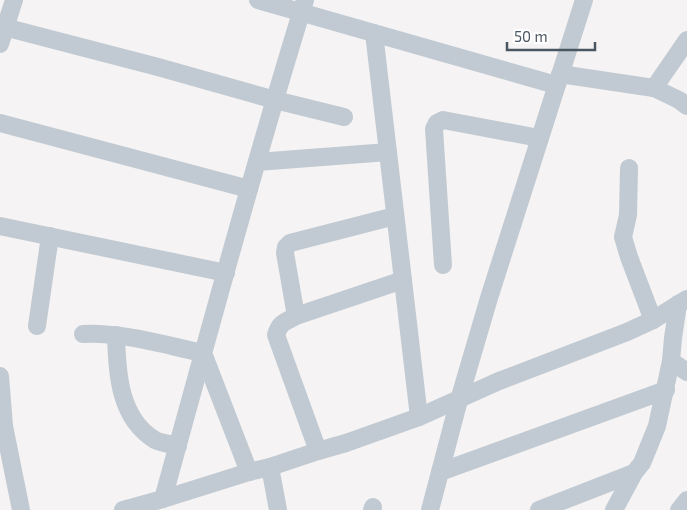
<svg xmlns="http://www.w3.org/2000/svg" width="687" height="510" font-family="'Exo 2',sans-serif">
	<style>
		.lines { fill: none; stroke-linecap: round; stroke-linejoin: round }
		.minor { stroke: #c1cad2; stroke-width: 18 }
	</style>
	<rect width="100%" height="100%" fill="#f5f3f3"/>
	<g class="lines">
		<g class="minor">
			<polyline points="258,0 556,85"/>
			<polyline points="0,26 158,67 275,100 344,117"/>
			<polyline points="374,33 419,417"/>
			<polyline points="0,44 14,0"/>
			<polyline points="560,74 654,88 679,100 687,106"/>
			<polyline points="654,88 687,40"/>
			<polyline points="0,123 249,189"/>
			<polyline points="257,162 388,152"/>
			<polyline points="629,168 628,215 623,237 629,257 653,320"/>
			<polyline points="0,226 226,273"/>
			<polyline points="443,265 434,129 437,123 443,120 539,138"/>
			<polyline points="296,316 285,253 286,247 290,243 395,216"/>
			<polyline points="37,326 50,236"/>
			<path d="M83,334C122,332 164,345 203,353L249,472"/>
			<path d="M116,335C117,373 119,418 155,440C161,443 171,444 178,446"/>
			<polyline points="671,361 687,372"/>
			<polyline points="0,376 4,426 21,510"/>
			<path d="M318,451L276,335C280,322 285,322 296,316L403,280"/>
			<polyline points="270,467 278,510"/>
			<polyline points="440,472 666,390"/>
			<path d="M163,499C209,332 254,165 305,0"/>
			<polyline points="123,510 163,499 249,472 270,467 318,451 346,443 419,417 499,381 627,332 653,320 687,299"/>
			<polyline points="372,510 373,507"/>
			<polyline points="430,510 459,400 489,298 584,0"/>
			<polyline points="539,510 634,473"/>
			<polyline points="614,510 634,473 642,463 657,426 671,361 673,338 678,304"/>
			<polyline points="679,510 687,500"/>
		</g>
	</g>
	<path d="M507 42v8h88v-8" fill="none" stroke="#4a5661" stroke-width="2.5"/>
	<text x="514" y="42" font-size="15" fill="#4a5661" stroke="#ffffff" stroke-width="4" paint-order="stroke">50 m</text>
</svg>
